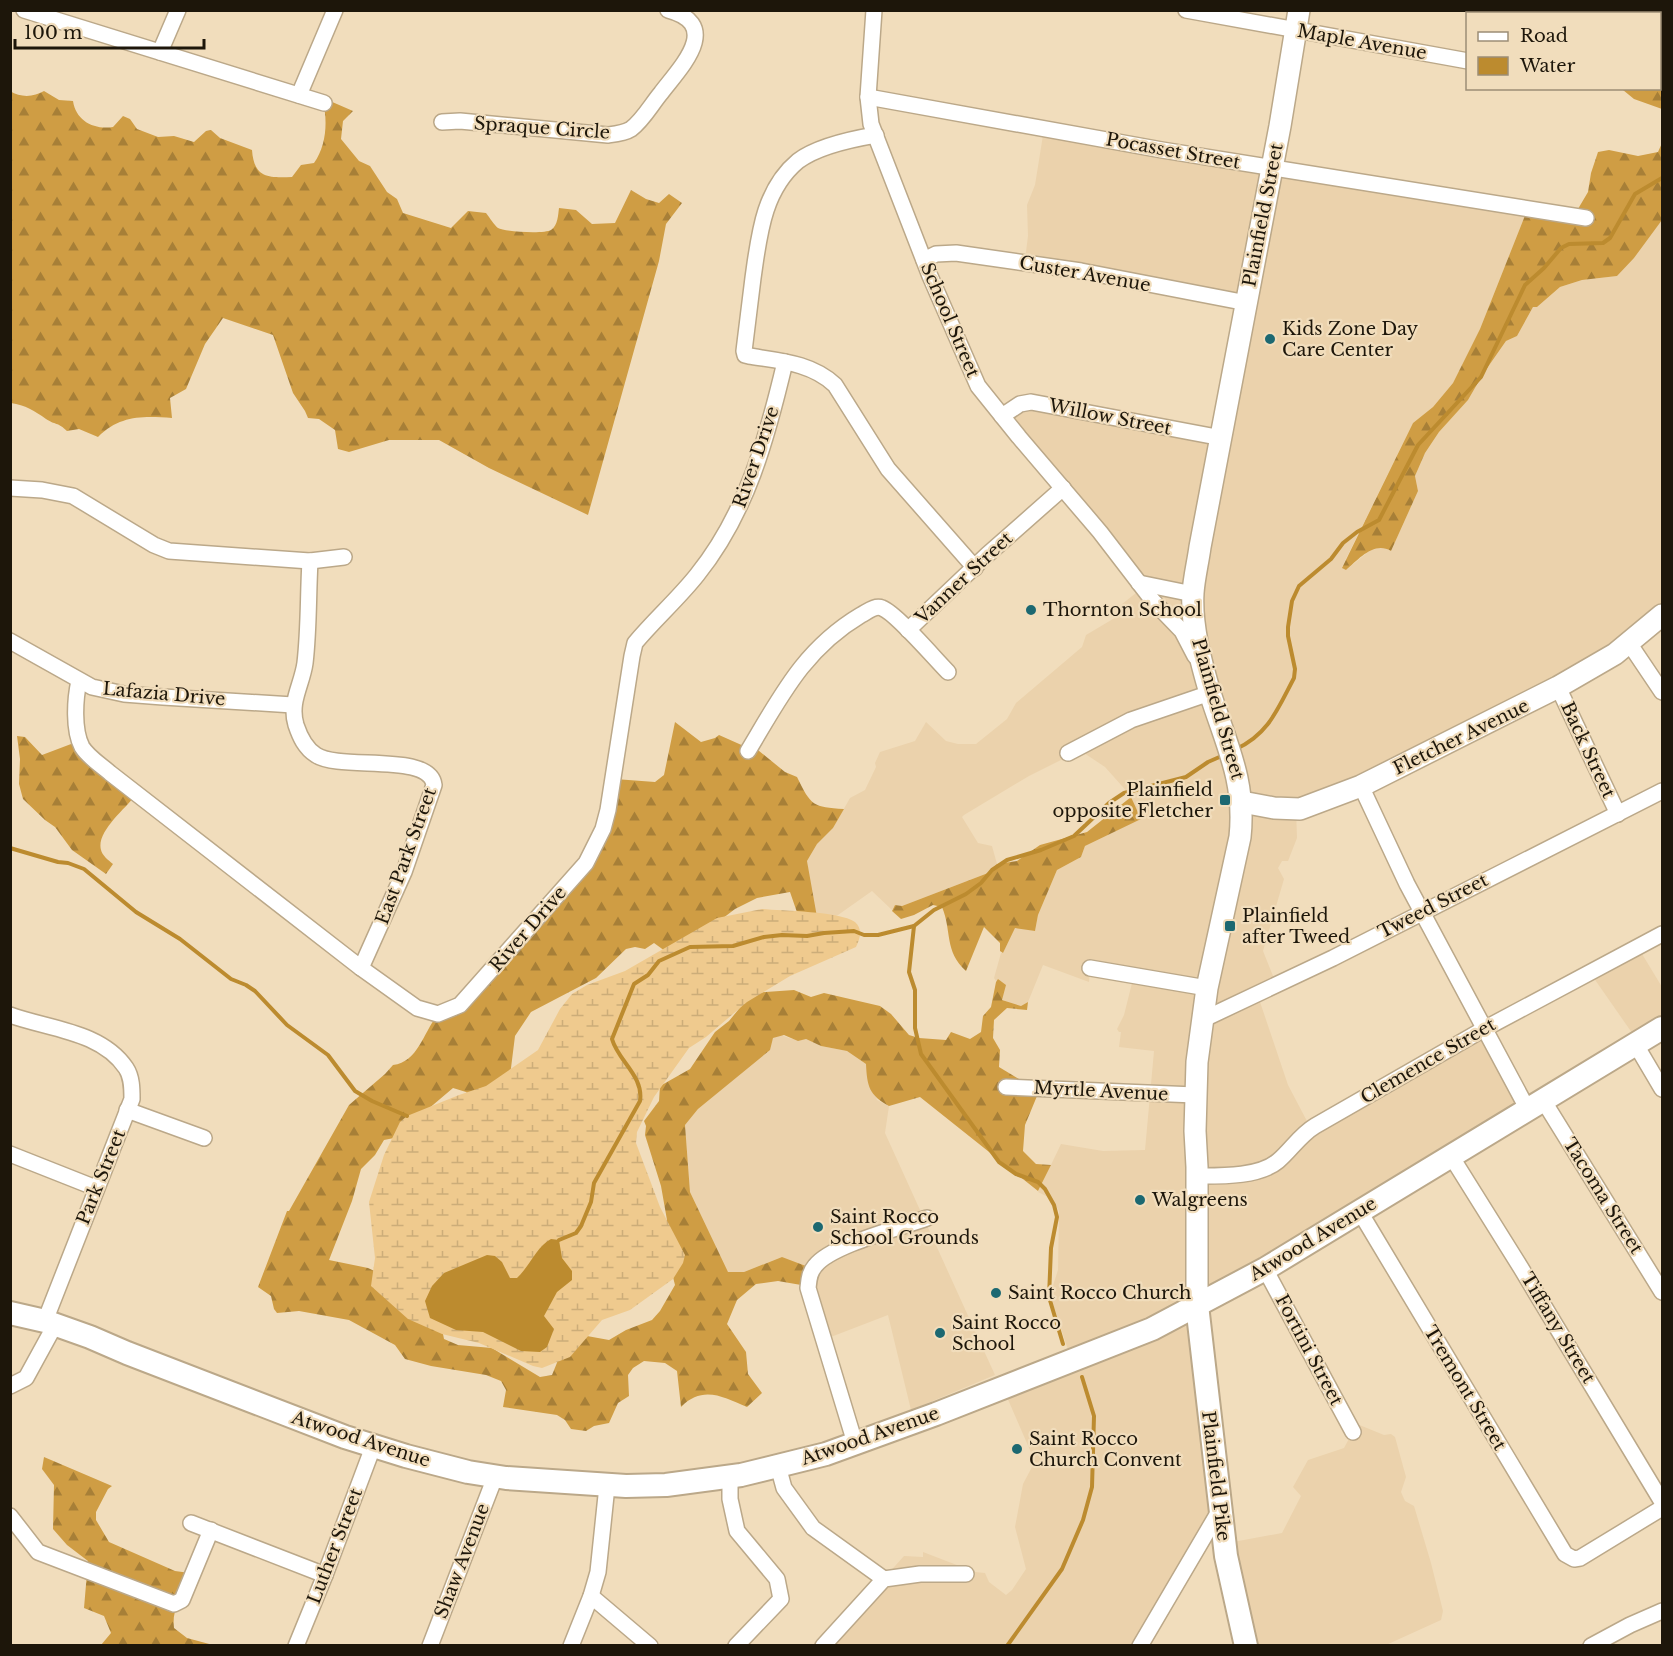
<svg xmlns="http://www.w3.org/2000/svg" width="1673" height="1656" font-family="'Libre Baskerville',serif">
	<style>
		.built { fill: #ebd2ac }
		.forest { fill: url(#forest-firs) }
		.wetland { fill: url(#wetland-marsh) }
		.water { fill: #bc8b2f }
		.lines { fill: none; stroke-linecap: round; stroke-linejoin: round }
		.stream { stroke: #bc8b2f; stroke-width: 4 }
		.street-casing { stroke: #bba889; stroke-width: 18 }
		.secondary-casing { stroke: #bba889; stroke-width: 24 }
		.primary-casing { stroke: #bba889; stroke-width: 26 }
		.street { stroke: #fff; stroke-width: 15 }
		.secondary { stroke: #fff; stroke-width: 21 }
		.primary { stroke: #fff; stroke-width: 22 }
		.poi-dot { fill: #1c6871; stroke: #f1ddbc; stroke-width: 2 }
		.labels { text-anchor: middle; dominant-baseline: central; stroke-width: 4.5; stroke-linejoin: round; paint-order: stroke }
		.street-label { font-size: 18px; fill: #1d160a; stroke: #f1ddbc }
		.poi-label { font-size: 18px; fill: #1d160a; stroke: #f1ddbc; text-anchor: start }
	</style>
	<defs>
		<pattern id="forest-firs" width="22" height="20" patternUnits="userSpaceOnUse" patternTransform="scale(1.5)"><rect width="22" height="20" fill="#cf9d44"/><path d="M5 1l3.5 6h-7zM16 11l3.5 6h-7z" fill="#a77f37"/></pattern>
		<pattern id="wetland-marsh" width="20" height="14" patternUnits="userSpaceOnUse" patternTransform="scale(1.5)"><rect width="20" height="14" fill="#efca8e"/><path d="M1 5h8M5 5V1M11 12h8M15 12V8" fill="none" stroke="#ccad79"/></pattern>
	</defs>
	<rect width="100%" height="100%" fill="#f1ddbc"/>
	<g class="built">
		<polygon points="1044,129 1528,208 1480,329 1453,383 1433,407 1413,423 1342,567 1346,570 1373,548 1385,547 1391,551 1418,491 1415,476 1425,453 1439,432 1468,400 1483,374 1506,341 1517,336 1533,307 1537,307 1560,287 1582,280 1617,276 1662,220 1662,615 1614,653 1296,808 1297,838 1288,861 1282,861 1278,868 1284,879 1263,951 1275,981 1257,993 1288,1085 1309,1125 1484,1033 1527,1107 1199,1307 1220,1500 1139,1645 824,1645 904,1556 923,1557 923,1552 975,1572 985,1573 989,1582 1006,1595 1012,1590 1026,1569 1015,1527 1023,1484 1032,1467 1033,1457 1003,1388 1071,1359 1050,1295 1058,1270 1059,1211 1052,1199 1038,1192 1061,1144 1103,1151 1145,1150 1154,1051 1119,1047 1121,1032 1119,1032 1117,1029 1124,1015 1133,979 1090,969 1089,982 1043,965 1028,1002 1021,1006 1002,1000 999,979 996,981 994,978 1001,953 1003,953 1015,927 1035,931 1038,915 1057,870 1081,857 1085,846 1140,819 1130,795 1105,767 1081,751 1073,754 1029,776 964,815 962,817 978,843 992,846 997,864 988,873 902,906 895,905 892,910 872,891 838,915 816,921 807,861 817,844 833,828 850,798 865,790 876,767 875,763 880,752 915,741 926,722 946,741 958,744 976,744 1007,719 1016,703 1082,647 1086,635 1118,616 1117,608 1141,589 1004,419 1017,404 1216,435 1245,304 1025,260 1028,236 1027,205 1035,185"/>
		<polygon points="1639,949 1662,987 1662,1026 1637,1040 1591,974"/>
		<polygon points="781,1035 792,1039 806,1039 821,1046 847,1051 866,1064 877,1100 889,1106 885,1133 995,1375 911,1410 888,1315 823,1340 809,1275 782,1257 744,1272 728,1273 690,1192 685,1125 698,1109 769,1050 773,1038"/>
		<polygon points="1357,1424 1384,1435 1391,1434 1395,1437 1406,1477 1401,1492 1405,1501 1414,1506 1431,1563 1443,1611 1441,1620 1386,1645 1246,1645 1233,1542 1282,1533 1301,1496 1293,1487 1308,1460 1344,1448"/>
	</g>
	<g class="forest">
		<polygon points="1627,11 1662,11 1662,109 1634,99 1623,90 1625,89 1660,88 1660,14 1631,13"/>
		<path d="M10,91C21,98 34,97 44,91L59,100L73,101C76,121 94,130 113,127L123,116L130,119L137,129L158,137L174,136L194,142L206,131L211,130L220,138L252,150C254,178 268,178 292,177L301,165L314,163C326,146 328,122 323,102L330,101L353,111L343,121L341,139L359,161L370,166L387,192L397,199L403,213L451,228L468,211L486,213C490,218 494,225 498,228C505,232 545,234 551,230C558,225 558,215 559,208L576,210L592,224L615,223L631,190L646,199L659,203L669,194L682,203L666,224L659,261L588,515L489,468L439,440H389L349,452L338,449L335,430L319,419L308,418L305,411L293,393L273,335L223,318L205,344L186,389L170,398L172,418C143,416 120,415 98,437L79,429L67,431C58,422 55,425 46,419C35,411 25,405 11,403Z"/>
		<path d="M1662,143V220L1634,258L1617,276L1582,280L1560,287L1537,307H1533L1517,336L1506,341L1483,374L1468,400L1439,432L1425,453L1415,476L1418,491L1391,551C1374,541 1359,559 1346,570L1342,568L1413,423L1433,407L1453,383L1480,329L1528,208L1575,214L1588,192L1591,173L1598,152L1609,150L1638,156L1658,152Z"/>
		<path d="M675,722L701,742L715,738L719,735L746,747L753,746L785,772L797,777C811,806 813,807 844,809L833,828L817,844L807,861L817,917L800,921L790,892L757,898L735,909L685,947L665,951L654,943L645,949L635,947L626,949L596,978L531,1012L515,1036L509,1084L491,1115L466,1092L453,1088L394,1138L384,1140L375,1155L361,1169L352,1201L329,1260L368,1268L398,1282L441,1324L444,1339L458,1345L492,1348L540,1377L552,1375L563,1348L587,1336L609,1340L626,1330L652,1320L660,1311L675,1285L667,1253V1220L661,1186L645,1135L646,1126L644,1121L659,1101L660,1086L690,1069L715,1032L729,1021L752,993L794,990L811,997L824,993L880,1006L891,1014L909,1035L919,1038L946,1040L951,1032L970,1039L981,1032L983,1016L991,1007L996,982L998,979L1006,985L1002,1000L1021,1006L1028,1002L1027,1010L1007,1008L994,1020L993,1038L1000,1050L999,1067L1019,1079L1042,1084L1025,1125L1023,1151L1036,1164L1051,1165L1038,1191L920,1097L889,1106C869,1095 867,1086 866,1064L847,1051L821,1046L806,1039L798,1041L784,1035L773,1038L770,1050L698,1109L685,1125L690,1192L728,1272H744L782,1257L811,1268L807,1286L778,1281L756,1284L737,1300L727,1324L746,1352L748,1374L762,1393L747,1407C723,1397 703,1385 681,1407L677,1371L665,1363L644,1361L633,1368L628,1375L629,1396L618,1403L609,1423L594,1426L586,1431L571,1429L565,1420L557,1415L503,1407L506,1390L501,1381L486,1375L431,1366L405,1359L395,1345L349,1320L299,1311L277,1313L274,1309L271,1296L258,1287L287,1211H289L349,1105L385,1074L393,1065C418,1062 423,1033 437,1016C441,1010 452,1007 459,1005L582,867L615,779L655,782L664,775Z"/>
		<path d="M17,736L25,737L42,755L79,741L135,796C125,809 96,832 101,850C102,855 108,860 113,864L106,874L72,850L55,827L45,820L23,799L19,784L20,759Z"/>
		<path d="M1131,797L1141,819L1085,846L1081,857L1057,870L1038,915L1035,931L1015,928L1003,953L1000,951V943L984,927L966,971C944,951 952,931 942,907L933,905L914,915L901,919L892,911L895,905L902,906L988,873L997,864L1017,861L1040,845L1087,832Z"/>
		<path d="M44,1457L112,1486L108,1489L96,1512V1520L109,1542L175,1571L197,1574L194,1584L193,1594C178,1602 172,1610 174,1628L187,1638L213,1645H101L111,1633L104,1616L84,1608L88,1561L67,1545L53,1529L54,1485L42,1469Z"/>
	</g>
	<path class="wetland" d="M762,909C783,911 839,911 855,922C863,929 860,939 856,947L790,976L747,1002L706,1037L689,1048L654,1097L637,1132L636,1143L660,1207L685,1255L683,1263L673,1279L630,1310L602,1320L570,1357L542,1368L533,1366L479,1343L442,1334L408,1319L371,1286L375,1258L369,1202L384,1155L400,1122L407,1116L459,1095L486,1086L538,1050L560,1009L572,994L587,985L625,971L717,918Z"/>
	<path class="water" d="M551,1239L559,1240L562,1258L572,1271V1280L557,1292L544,1316L554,1329L547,1347L540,1352L521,1351L483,1332L456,1330L430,1318L425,1301L432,1286L444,1273L487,1255L495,1256L502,1262L510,1278H517C529,1267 538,1245 551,1239Z"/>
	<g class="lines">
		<g class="stream">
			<path d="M1236,749C1269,734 1278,708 1294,678L1295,669L1288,636V627L1292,601L1299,586L1331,559L1343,543L1357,532L1379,520L1418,445L1481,377L1525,285L1544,268L1561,248L1569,244L1603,243L1610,238L1635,194L1662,178"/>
			<polyline points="10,848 58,862 68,863 84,869 136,912 180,939 231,979 246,985 255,991 287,1025 328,1055 355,1091 372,1101 407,1116"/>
			<polyline points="914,926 909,972 915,990 915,1028 921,1054 999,1162 1016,1174 1038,1182 1045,1189 1054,1205 1057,1217 1051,1248 1049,1297 1063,1344"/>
			<path d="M559,1240L576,1233L581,1226L591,1202L594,1183L640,1101C644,1076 618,1061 612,1039L634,984L648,975L659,961L690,947L733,946L764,937L782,935L807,936L824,933L854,931L864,935H878L914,926L934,910L966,894L981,883L992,870L1007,860L1041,850L1074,836L1109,803L1124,793L1186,777L1208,762L1224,755"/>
			<polyline points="1007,1646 1062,1569 1083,1520 1092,1487 1094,1416 1082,1377"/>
		</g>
		<defs>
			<g id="street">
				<polyline points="24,10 324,103"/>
				<polyline points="874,10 868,97 871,124 930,276 978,386 1019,437 1100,532 1153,601 1182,631 1195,656"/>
				<polyline points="1186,10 1468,61"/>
				<polyline points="160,52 178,10"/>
				<polyline points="299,95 335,10"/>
				<polyline points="868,97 1162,150 1586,218"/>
				<path d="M442,122L460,121L608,135C616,134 625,133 631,129C643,120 651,105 661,93C679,69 724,25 668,10"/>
				<path d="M876,135C852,139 818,146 798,161C763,190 759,236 753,278C750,302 747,327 744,351L745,355L749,356C780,361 812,363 835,385L888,469L975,568"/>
				<polyline points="924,260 936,254 956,253 1081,271 1247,303"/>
				<polyline points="1002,416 1020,404 1031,402 1222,438"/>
				<polyline points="10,488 42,490 73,496 154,545 169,551 310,561 344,557"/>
				<path d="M310,561C308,595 309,629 305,663C302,685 289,702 296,725C300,737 305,748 316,755C340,771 430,752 434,785L404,872L361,968"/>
				<polyline points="1139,583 1193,594"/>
				<polyline points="908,630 987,555 1063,488"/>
				<polyline points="10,641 92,687 124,694 163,697 293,705"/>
				<polyline points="1629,643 1662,692"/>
				<path d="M79,681C75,699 73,730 82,747C88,757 101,765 110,773L361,968L417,1008L438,1014L460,1005L586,863L603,829L608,810L632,656L635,643C655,619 678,599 697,575C747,513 767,438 785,362"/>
				<polyline points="1558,687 1618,814"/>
				<path d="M748,751C781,696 804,649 861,615C867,612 875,605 882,608C896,613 935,659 948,672"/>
				<polyline points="1068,753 1131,720 1210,693"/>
				<polyline points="1361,786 1407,884 1528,1110"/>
				<polyline points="1090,968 1207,988"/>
				<path d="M10,1015C48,1029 101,1031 126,1068C132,1077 132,1089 132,1099L45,1321"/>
				<polyline points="1202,1020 1333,958 1662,791"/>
				<polyline points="1636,1045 1662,1089"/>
				<polyline points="1006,1087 1195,1095"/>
				<polyline points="1543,1100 1662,1292"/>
				<polyline points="127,1110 204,1138"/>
				<polyline points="10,1154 96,1188"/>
				<polyline points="1451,1156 1521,1268 1662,1502"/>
				<path d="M1197,1176C1221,1176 1259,1177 1278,1161C1291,1150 1300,1135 1315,1126L1484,1029L1662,934"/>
				<polyline points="1360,1212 1565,1554 1574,1559 1580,1558 1662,1508"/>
				<polyline points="1265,1269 1353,1432"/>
				<polyline points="10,1386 26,1378 55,1325"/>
				<path d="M855,1443L808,1288C809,1280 809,1273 815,1266C831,1245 900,1228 927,1218"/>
				<polyline points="778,1466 784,1488 813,1528 884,1579"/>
				<polyline points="730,1476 730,1499 737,1531 777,1579 781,1599 736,1646"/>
				<polyline points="10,1516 38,1552 174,1604 182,1600 211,1530"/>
				<polyline points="191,1523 325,1575"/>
				<polyline points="591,1596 650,1646"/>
				<polyline points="296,1646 325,1575 373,1447"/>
				<polyline points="430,1646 495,1477"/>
				<polyline points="571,1646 591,1596 598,1572 607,1486"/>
				<polyline points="823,1646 884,1579 920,1574 966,1574"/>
				<polyline points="1140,1646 1221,1508"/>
				<polyline points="1591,1646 1630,1625 1662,1611"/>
			</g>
			<g id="secondary">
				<polyline points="1242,802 1274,808 1300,809 1361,786 1558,687 1615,654 1662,615"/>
				<path d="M1197,1305V1167L1195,1131L1197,1062L1207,988L1240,837C1246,781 1226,744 1210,693C1201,662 1191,626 1193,593C1194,578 1198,562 1200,547L1280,126L1299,10"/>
			</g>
			<g id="primary">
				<polyline points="1197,1305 1226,1556 1246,1646"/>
				<polyline points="10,1313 45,1321 90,1337 127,1353 345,1437 406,1456 468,1472 506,1478 626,1486 666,1485 741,1475 826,1454 936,1414 1152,1329 1265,1269 1662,1028"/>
			</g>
		</defs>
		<use href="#street" class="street-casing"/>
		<use href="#secondary" class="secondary-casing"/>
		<use href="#primary" class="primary-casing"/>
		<use href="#street" class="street"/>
		<use href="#secondary" class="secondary"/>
		<use href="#primary" class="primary"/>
	</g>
	<g class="poi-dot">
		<circle cx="1270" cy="339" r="6"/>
		<circle cx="1031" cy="610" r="6"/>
		<rect x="1219" y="794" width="12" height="12" rx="3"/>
		<rect x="1224" y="920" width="12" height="12" rx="3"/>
		<circle cx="1140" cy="1200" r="6"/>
		<circle cx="818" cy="1227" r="6"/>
		<circle cx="996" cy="1293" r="6"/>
		<circle cx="940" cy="1333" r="6"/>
		<circle cx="1017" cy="1449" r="6"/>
	</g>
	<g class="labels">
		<g class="street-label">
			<text transform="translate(1362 42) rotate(10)">Maple Avenue</text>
			<text transform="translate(542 128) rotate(4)">Spraque Circle</text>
			<text transform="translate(1173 151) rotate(10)">Pocasset Street</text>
			<text transform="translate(1263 215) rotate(-79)">Plainfield Street</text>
			<text transform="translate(1085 274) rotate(10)">Custer Avenue</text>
			<text transform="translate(950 320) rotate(67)">School Street</text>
			<text transform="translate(1110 417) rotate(11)">Willow Street</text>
			<text transform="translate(756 457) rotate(-71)">River Drive</text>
			<text transform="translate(964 578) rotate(-43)">Vanner Street</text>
			<text transform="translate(164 694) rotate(5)">Lafazia Drive</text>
			<text transform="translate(1218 709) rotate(74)">Plainfield Street</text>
			<text transform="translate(1461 737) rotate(-26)">Fletcher Avenue</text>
			<text transform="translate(1588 750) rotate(65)">Back Street</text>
			<text transform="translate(406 856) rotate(-70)">East Park Street</text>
			<text transform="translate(1433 906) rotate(-27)">Tweed Street</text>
			<text transform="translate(528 929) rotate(-49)">River Drive</text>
			<text transform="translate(1428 1061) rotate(-30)">Clemence Street</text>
			<text transform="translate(1101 1091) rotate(3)">Myrtle Avenue</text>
			<text transform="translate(101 1177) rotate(-68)">Park Street</text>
			<text transform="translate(1603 1196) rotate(58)">Tacoma Street</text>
			<text transform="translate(1313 1239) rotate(-31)">Atwood Avenue</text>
			<text transform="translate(1558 1328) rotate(59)">Tiffany Street</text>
			<text transform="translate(1309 1350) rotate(62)">Fortini Street</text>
			<text transform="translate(1465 1388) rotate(59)">Tremont Street</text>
			<text transform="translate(870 1436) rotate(-19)">Atwood Avenue</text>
			<text transform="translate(361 1439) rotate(18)">Atwood Avenue</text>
			<text transform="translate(1216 1476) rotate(83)">Plainfield Pike</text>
			<text transform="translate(335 1546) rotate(-69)">Luther Street</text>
			<text transform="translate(462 1561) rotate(-69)">Shaw Avenue</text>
		</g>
		<g class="poi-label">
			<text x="1282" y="329">Kids Zone Day<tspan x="1282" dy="21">Care Center</tspan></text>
			<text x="1043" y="610">Thornton School</text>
			<text x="1213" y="790" text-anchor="end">Plainfield<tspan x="1213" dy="21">opposite Fletcher</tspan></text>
			<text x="1242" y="916">Plainfield<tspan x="1242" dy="21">after Tweed</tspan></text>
			<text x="1152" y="1200">Walgreens</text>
			<text x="830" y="1217">Saint Rocco<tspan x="830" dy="21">School Grounds</tspan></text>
			<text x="1008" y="1293">Saint Rocco Church</text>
			<text x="952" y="1323">Saint Rocco<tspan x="952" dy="21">School</tspan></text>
			<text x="1029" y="1439">Saint Rocco<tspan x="1029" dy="21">Church Convent</tspan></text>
		</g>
	</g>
	<rect width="1673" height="1656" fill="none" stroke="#1d160a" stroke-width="24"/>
	<rect x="1466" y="12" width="195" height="78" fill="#f1ddbc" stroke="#9c8d75" stroke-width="1.5"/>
	<rect x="1478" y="32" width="30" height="9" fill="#ffffff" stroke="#9c8d75" stroke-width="1.5"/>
	<text x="1520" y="42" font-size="18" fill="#1d160a">Road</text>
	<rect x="1478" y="57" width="30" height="18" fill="#bc8b2f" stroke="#9c8d75" stroke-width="1.5"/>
	<text x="1520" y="72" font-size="18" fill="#1d160a">Water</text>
	<path d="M15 39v9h189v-9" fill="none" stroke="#1d160a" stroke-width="3"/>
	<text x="24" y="39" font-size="18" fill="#1d160a" stroke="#f1ddbc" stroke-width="4.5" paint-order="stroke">100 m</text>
</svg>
